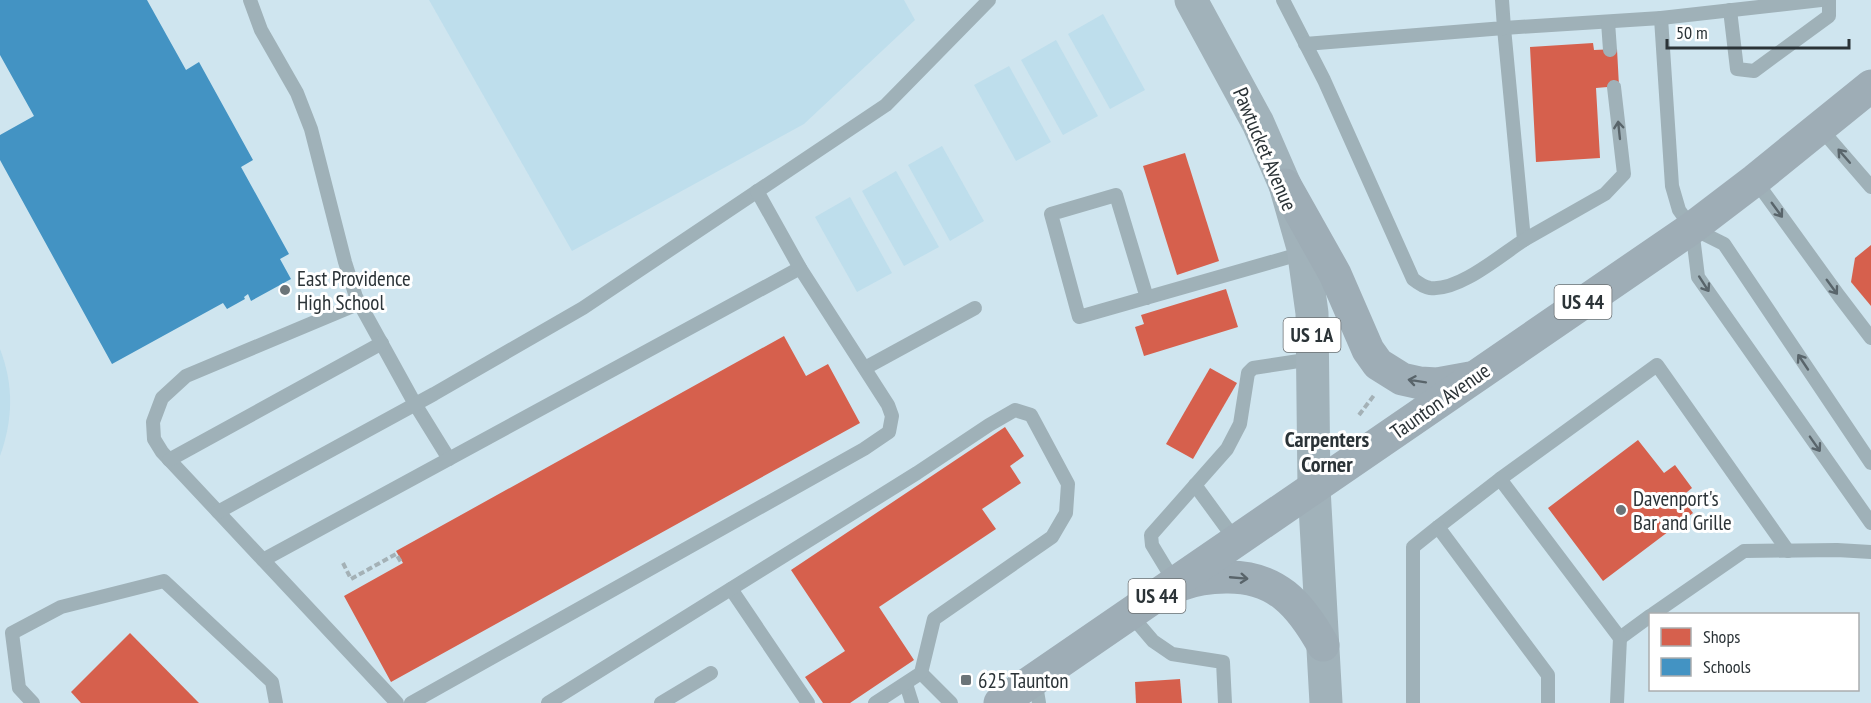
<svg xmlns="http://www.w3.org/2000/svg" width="1871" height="703" font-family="'PT Sans Narrow',sans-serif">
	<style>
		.built { fill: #cfe5ef; fill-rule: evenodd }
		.green { fill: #bedeec }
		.shops { fill: #d6604d }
		.schools { fill: #4393c3 }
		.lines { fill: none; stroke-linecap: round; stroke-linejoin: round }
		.path { stroke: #a4b1b6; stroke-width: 4; stroke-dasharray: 6 3; stroke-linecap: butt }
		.lane { stroke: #9fb1b8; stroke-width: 14 }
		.primary { stroke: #a1b2ba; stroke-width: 33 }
		.highway { stroke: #9eadb6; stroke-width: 33 }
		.oneway { stroke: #59656b }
		.oneway2 { stroke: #59646a }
		.poi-dot { fill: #6b7478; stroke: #fff; stroke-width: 2 }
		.labels { text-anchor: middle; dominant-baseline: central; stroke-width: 6; stroke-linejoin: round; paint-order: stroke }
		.shield { fill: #fff; stroke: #6b7073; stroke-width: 1.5 }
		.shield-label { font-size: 20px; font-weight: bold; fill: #2b3337 }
		.street-label { font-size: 21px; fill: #2b3337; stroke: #fff }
		.poi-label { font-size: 21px; fill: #2b3337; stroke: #fff; text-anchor: start }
		.neighbourhood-label { font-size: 22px; font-weight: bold; fill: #2b3337; stroke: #fff }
	</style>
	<rect width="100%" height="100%" fill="#e1edf2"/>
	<path class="built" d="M0,0H1871V703H0ZM1650,614H1858V690H1650Z"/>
	<g class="green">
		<polygon points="429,0 904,0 915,20 804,124 572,251"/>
		<polygon points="1103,14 1145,90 1110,109 1068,34"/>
		<polygon points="1056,40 1098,116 1063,135 1021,60"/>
		<polygon points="1009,66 1051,142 1016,161 974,85"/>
		<polygon points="942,146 984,221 950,241 908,165"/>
		<polygon points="896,171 939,247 904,266 862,191"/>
		<polygon points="850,197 892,273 857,292 815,217"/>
		<path d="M0,349C14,385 13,420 0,456Z"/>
	</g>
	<g class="shops">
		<polygon points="1593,43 1594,50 1617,49 1619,86 1596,88 1600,158 1536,162 1530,47"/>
		<polygon points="1185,153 1219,261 1177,275 1143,166"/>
		<polygon points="1871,245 1871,306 1851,282 1855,258"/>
		<polygon points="1226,289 1238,327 1144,356 1135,327 1144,324 1141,315"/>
		<polygon points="784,336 806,376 828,364 860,423 391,682 344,596 403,563 396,551"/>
		<polygon points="1210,368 1237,383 1193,459 1166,444"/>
		<polygon points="1005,427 1024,456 1010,466 1021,483 982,509 996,529 879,607 914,660 850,703 823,703 805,677 845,651 791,570"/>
		<polygon points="1638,440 1664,473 1675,465 1692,488 1681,497 1693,513 1603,581 1548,508"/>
		<polygon points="130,633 199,703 81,703 71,692"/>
		<polygon points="1180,679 1182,703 1136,703 1135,682"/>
	</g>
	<polygon class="schools" points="0,0 147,0 186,70 199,62 253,160 241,167 289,254 280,259 291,279 251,301 248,294 244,297 245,299 227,309 223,303 112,364 0,160 0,135 34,116 0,55"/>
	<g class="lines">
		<g class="path">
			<polyline points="1359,415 1375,394"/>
			<polyline points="343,563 351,579 396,554 401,562"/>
		</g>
		<g class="lane">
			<polyline points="250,0 261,30 297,93 311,129 345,262 356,297 415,404 449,459"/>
			<path d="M1283,0L1324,80L1413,279C1418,283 1424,287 1430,288C1458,292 1501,255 1524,240L1504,28L1661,18L1672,186L1679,210L1692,228L1698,277L1871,523"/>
			<polyline points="1730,10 1737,69 1754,71 1829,16 1829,0"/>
			<polyline points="1661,18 1821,0"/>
			<polyline points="1608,22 1610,50"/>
			<polyline points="1305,44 1504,28 1502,0"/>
			<polyline points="1820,128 1871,187"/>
			<polyline points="1755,180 1839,296 1871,338"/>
			<polyline points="1694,229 1724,244 1871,463"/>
			<polyline points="1524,240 1605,194 1624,174 1614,87"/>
			<polyline points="1147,298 1116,195 1051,214 1079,317 1303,253"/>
			<polyline points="360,303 186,376 162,398 153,422 154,439 162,452 397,703"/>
			<polyline points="865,368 975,308"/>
			<polyline points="169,460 382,343"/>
			<polyline points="1195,485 1236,541"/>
			<polyline points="218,512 434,394 583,308 886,105 989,0"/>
			<polyline points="1438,527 1500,479"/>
			<polyline points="263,560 800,268"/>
			<polyline points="1175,583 1152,545 1151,535 1227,449 1240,424 1248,373 1253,368 1312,359"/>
			<polyline points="731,589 808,703"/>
			<polyline points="1130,614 1153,641 1172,654 1223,662 1225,703"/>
			<polyline points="1653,614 1744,551 1837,550 1871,552"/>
			<polyline points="1620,638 1650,616"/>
			<polyline points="921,673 951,703"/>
			<polyline points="1035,679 1039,703"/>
			<polyline points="906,684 912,703"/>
			<polyline points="33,703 19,688 12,633 61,607 164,581 272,682 276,703"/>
			<polyline points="411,703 864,449 889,432 892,416 888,405 800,268 757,191"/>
			<polyline points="548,703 917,473 989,425 1015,410 1031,415 1068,484 1066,513 1052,537 934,619 921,673 875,703"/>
			<polyline points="661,703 711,673"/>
			<polyline points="1413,703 1413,547 1438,527 1548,675 1548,703"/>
			<polyline points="1617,703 1620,638 1500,479 1657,365 1788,551"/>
		</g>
		<polyline class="primary" points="1191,0 1258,123 1285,185 1303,248 1312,313 1314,488 1326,703"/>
		<g class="highway">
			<polyline points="1285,185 1335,274 1368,350 1378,364 1402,379 1420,383 1437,384 1470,378"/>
			<path d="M1180,585C1195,579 1210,577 1226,577C1276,576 1300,604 1323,645"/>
			<polyline points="1000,703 1692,228 1755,180 1871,86"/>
		</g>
	</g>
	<defs><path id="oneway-shaft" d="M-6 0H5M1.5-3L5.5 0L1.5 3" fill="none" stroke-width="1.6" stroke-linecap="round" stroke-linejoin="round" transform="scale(1.5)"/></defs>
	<g class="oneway">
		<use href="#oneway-shaft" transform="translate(1619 130) rotate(-96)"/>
		<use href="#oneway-shaft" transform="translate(1844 156) rotate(-131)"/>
		<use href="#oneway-shaft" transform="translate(1777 210) rotate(54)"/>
		<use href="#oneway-shaft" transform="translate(1704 284) rotate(57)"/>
		<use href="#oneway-shaft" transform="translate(1832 287) rotate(54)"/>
		<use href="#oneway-shaft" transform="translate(1803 362) rotate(-124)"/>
		<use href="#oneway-shaft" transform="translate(1815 444) rotate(55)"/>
	</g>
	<g class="oneway2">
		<use href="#oneway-shaft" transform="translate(1417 381) rotate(-171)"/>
		<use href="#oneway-shaft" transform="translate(1239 578) rotate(5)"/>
	</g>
	<g class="poi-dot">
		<circle cx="285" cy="290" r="6"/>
		<circle cx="1621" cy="510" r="6"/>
		<rect x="960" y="674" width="12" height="12" rx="3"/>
	</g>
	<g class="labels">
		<g class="shield">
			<rect x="1554.5" y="285" width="57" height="34" rx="4.5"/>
			<rect x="1283.5" y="318" width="57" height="34" rx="4.5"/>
			<rect x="1128.5" y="579" width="57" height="34" rx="4.5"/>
		</g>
		<g class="shield-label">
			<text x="1583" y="302">US 44</text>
			<text x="1312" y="335">US 1A</text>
			<text x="1157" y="596">US 44</text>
		</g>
		<g class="street-label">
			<text transform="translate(1265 149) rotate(67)">Pawtucket Avenue</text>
			<text transform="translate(1440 401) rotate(-35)">Taunton Avenue</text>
		</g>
		<g class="poi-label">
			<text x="297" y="278">East Providence<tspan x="297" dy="24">High School</tspan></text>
			<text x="1633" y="498">Davenport's<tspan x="1633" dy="24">Bar and Grille</tspan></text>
			<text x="978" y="680">625 Taunton</text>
		</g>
		<g class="neighbourhood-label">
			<text x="1327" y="439">Carpenters<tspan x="1327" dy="25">Corner</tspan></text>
		</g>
	</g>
	<rect x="1649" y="613" width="210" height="78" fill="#ffffff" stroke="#aaadaf" stroke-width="1.5"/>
	<rect x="1661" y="628" width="30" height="18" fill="#d6604d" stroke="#aaadaf" stroke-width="1.5"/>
	<text x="1703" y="643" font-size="18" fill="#2b3337">Shops</text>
	<rect x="1661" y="658" width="30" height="18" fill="#4393c3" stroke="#aaadaf" stroke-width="1.5"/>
	<text x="1703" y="673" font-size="18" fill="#2b3337">Schools</text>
	<path d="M1667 39v9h182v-9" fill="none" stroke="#2b3337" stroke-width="3"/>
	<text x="1676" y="39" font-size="18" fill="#2b3337" stroke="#ffffff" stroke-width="4.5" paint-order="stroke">50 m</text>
</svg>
